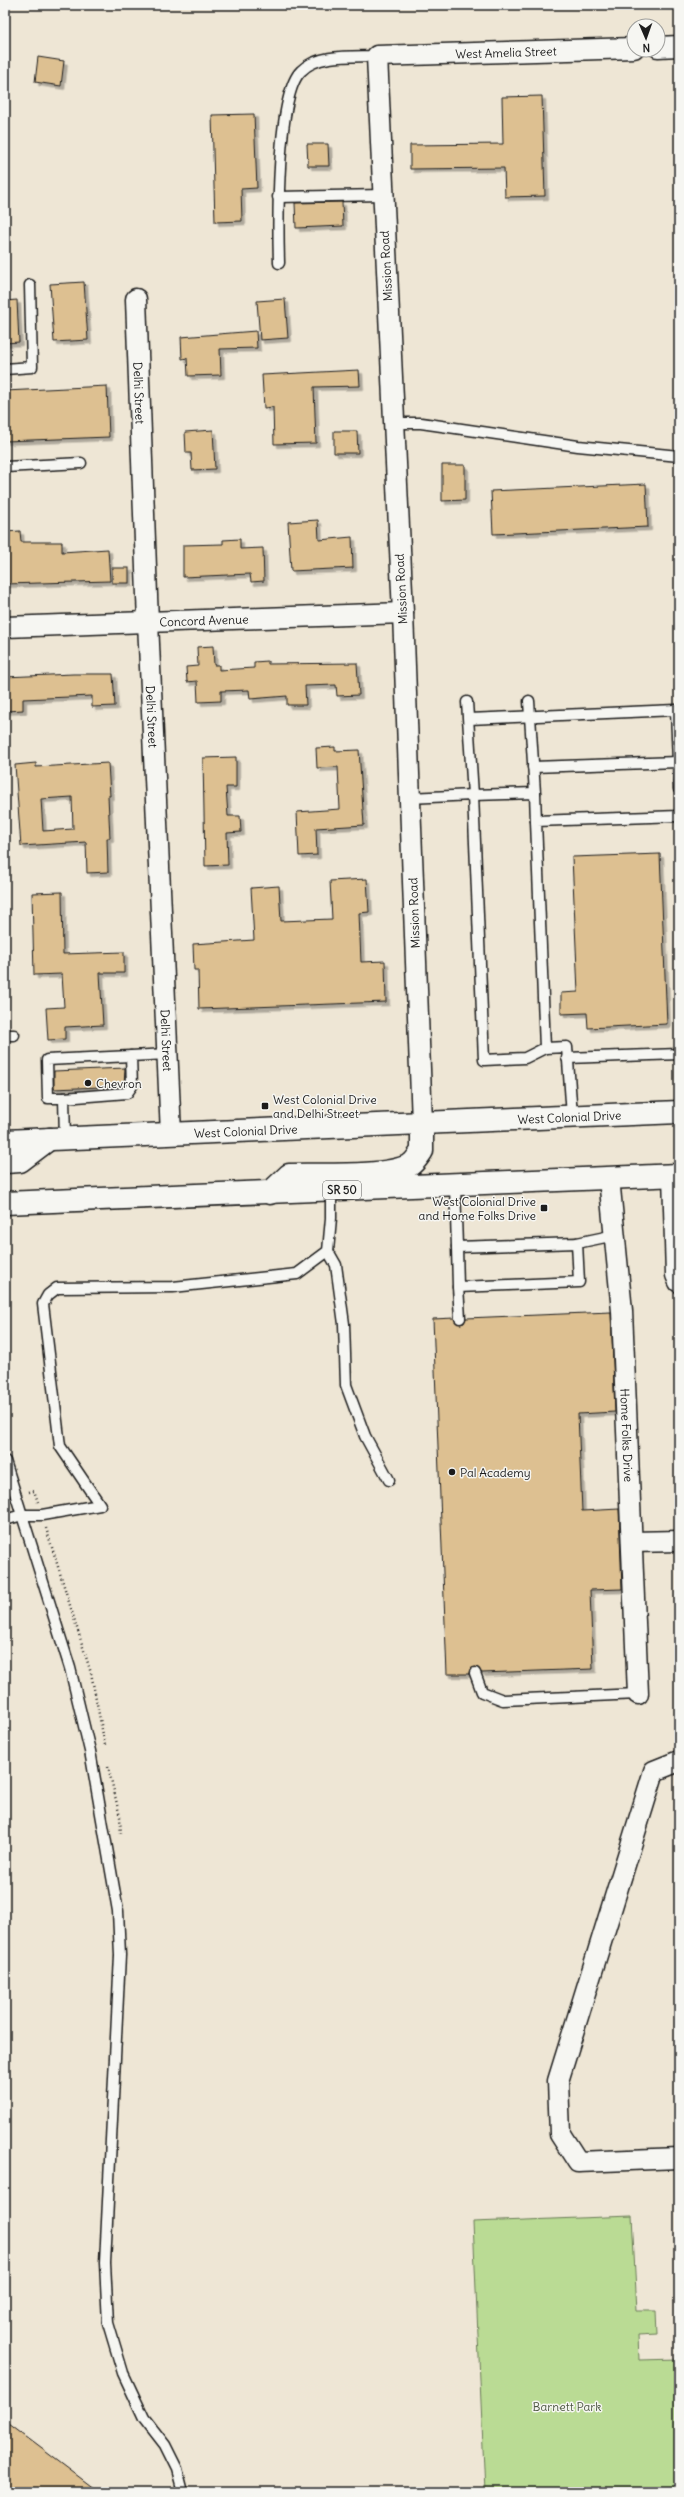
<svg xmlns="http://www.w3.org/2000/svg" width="684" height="2497" font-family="Delius,sans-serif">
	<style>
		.green { fill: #badb94; stroke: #6b7c58 }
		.building { fill: #ddc091; stroke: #1c1c1c; fill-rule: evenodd; filter: url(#shadow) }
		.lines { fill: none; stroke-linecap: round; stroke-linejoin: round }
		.service-casing { stroke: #1c1c1c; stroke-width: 13 }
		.minor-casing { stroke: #1c1c1c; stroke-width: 23 }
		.trunk-casing { stroke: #1c1c1c; stroke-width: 25 }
		.path { stroke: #1c1c1c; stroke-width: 2.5; stroke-dasharray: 1 3; stroke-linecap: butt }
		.service { stroke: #f6f6f2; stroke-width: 10 }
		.minor { stroke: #f6f6f2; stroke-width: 20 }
		.trunk { stroke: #f6f6f2; stroke-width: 22 }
		.poi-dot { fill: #1c1c1c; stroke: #f6f6f2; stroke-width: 1.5 }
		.labels { text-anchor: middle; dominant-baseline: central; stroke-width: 3; stroke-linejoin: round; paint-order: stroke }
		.shield { fill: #f6f6f2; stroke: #5d5d5c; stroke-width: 1 }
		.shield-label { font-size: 11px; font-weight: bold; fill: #1c1c1c }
		.street-label { font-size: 12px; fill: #1c1c1c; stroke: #f6f6f2 }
		.poi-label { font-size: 12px; fill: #1c1c1c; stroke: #f6f6f2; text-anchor: start }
		.park-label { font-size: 12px; fill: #4b5540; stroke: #f6f6f2 }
	</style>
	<defs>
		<filter id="shadow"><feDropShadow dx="3.5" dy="3.5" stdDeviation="0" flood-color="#0004"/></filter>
	</defs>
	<rect width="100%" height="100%" fill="#eee6d5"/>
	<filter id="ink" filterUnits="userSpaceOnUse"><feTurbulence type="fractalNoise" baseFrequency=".025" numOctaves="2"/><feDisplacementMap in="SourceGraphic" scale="8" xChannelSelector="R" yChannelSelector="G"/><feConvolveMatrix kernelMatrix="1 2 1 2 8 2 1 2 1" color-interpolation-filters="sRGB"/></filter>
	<g filter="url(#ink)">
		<polygon class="green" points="632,2216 637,2311 656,2311 657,2334 638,2335 639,2360 679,2359 679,2492 485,2492 473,2222"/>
		<g class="building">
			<polygon points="38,57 64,61 61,86 35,82"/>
			<polygon points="542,96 545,196 505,197 504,168 410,169 410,145 503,144 502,97"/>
			<polygon points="254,114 257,188 241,189 242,221 215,222 212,115"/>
			<polygon points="307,144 328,144 329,166 308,166"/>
			<polygon points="342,202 343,226 296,228 295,203"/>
			<polygon points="84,282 88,340 54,342 50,284"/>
			<polygon points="285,299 288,338 260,340 257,301"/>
			<polygon points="17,300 19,342 5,343 5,301"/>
			<polygon points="256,331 257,348 220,349 221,375 188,376 187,358 182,359 181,337"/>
			<polygon points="359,370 360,386 314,387 316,443 274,444 273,407 264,408 262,375"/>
			<polygon points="107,386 109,437 5,441 5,391"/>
			<polygon points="213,430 215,469 192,470 191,453 186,453 185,432"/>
			<polygon points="334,431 357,431 358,453 334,453"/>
			<polygon points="442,465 465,465 465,500 442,501"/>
			<polygon points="646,484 648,527 493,534 491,491"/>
			<polygon points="318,520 319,540 352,537 353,568 291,571 288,522"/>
			<polygon points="20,531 21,542 62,542 62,552 108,549 110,581 5,584 5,532"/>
			<polygon points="240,539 240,549 263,548 264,581 251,582 250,574 183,577 183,545 223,544 223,540"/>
			<rect x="112" y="568" width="17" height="15"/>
			<polygon points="213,646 214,665 219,665 219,670 254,668 254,662 268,661 268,664 357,663 359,695 337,696 336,685 305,686 306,705 287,705 287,696 250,699 249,690 221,691 221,701 198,702 197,681 187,682 186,667 198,666 197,647"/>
			<polygon points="73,674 113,674 115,706 92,707 92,696 23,699 23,710 5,711 5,677"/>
			<polygon points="335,747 335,751 359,750 364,825 316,828 317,855 299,856 297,812 340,809 338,767 317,768 316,748"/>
			<polygon points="236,757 236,787 226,787 228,816 240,816 241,832 227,833 228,865 205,866 203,758"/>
			<path d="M36,763V767L108,763L110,796H108L110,838H107L108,872L87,873L86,842L21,846L15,765ZM72,797L73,829L43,831L41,799Z"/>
			<polygon points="660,854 667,1024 588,1028 587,1013 561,1014 561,993 578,992 572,857"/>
			<polygon points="367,879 369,912 359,913 361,962 385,961 386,1002 199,1009 198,970 194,970 193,944 254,940 251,888 279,886 281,921 332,919 330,881"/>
			<polygon points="62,892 63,954 124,952 124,973 100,973 103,1025 65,1027 65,1039 48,1040 46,1008 64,1007 62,974 34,975 32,893"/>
			<polygon points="125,1068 124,1086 54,1089 54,1071"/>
			<polygon points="611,1312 615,1412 578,1414 582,1511 619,1509 622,1589 590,1590 593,1669 482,1673 476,1667 470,1669 469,1674 447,1674 433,1319 454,1318 460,1324 464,1323 466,1318"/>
			<polygon points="5,2421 99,2492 5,2492"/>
		</g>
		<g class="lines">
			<defs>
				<g id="service">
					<polyline points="278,197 383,195"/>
					<path d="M279,263C278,227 276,95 301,71C318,53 354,57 377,56"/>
					<polyline points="5,369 32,367 30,285"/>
					<polyline points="393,423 421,423 578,446 679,456"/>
					<polyline points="5,467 81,463"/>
					<polyline points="529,701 535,793"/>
					<polyline points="467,702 473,795 535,793 536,821"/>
					<polyline points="469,719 676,710 679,789"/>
					<polyline points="533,767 678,762"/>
					<polyline points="409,798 473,795 484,1060 525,1058 545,1048"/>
					<polyline points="5,1035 14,1035"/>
					<polyline points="567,1058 679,1054"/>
					<polyline points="64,1098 48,1098 47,1060 131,1056"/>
					<polyline points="572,1116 567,1047 545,1048 536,821 679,816"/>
					<polyline points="65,1138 64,1098 127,1093 132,1086 131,1056 167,1054"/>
					<polyline points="455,1185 457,1247 577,1243 615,1235"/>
					<polyline points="457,1247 458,1287 579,1282 577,1243"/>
					<polyline points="328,1251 336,1265 344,1324 346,1385 365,1436 389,1480"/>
					<polyline points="458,1287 460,1318"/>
					<polyline points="5,1461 70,1668 90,1751 118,1911 120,1955 105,2263 108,2323 123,2373 144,2418 165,2445 177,2469 183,2492"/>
					<polyline points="5,1520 22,1515 42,1515 100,1505 60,1446 43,1304 48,1295 57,1288 173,1287 297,1274 328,1251 331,1218 331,1190"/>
					<polyline points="475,1673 482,1692 503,1700 638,1694"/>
				</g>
				<g id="minor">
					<polyline points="658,47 679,46"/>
					<path id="s1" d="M136,299L148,622L171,1134"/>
					<path id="s2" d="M5,627L403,613"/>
					<path id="s3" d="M422,1123L403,613L377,56L634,48"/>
					<polyline points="673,1175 676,1275 679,1282"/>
					<path id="s4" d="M609,1178L622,1311L638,1694"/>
					<polyline points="632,1542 679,1541"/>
					<polyline points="679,1761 654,1771 558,2081 560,2134 578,2162 679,2158"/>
				</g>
				<g id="trunk">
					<path id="s5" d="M5,1141L679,1112"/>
					<polyline points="5,1162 20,1161 49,1139"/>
					<path d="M270,1193L289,1175C319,1174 385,1178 410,1165C415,1162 419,1155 422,1151V1123"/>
					<polyline points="5,1203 679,1175"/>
				</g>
			</defs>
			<use href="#service" class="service-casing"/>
			<use href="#minor" class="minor-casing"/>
			<use href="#trunk" class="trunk-casing"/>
			<g class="path">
				<polyline points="29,1492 34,1491 38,1502"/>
				<polyline points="46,1528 91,1673 105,1745"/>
				<polyline points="108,1766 120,1817 121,1835"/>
			</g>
			<use href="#service" class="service"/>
			<use href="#minor" class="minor"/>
			<use href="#trunk" class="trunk"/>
		</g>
	</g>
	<g class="poi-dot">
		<circle cx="88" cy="1083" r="4"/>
		<rect x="261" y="1102" width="8" height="8" rx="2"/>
		<rect x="540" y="1204" width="8" height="8" rx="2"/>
		<circle cx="452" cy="1472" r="4"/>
	</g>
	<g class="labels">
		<rect class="shield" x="323" y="1181" width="38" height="18" rx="3"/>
		<g class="shield-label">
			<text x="342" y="1190">SR 50</text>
		</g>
		<g class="street-label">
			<text stroke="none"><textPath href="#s3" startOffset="1197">West Amelia Street</textPath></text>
			<text transform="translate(386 266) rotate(-93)">Mission Road</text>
			<text stroke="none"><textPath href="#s1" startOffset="94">Delhi Street</textPath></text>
			<text transform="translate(401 589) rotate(-93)">Mission Road</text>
			<text stroke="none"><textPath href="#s2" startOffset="199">Concord Avenue</textPath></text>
			<text stroke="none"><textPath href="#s1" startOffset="418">Delhi Street</textPath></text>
			<text transform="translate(414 913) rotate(-92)">Mission Road</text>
			<text stroke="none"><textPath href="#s1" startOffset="742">Delhi Street</textPath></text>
			<text stroke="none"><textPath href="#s5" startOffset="565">West Colonial Drive</textPath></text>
			<text stroke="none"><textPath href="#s5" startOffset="241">West Colonial Drive</textPath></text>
			<text stroke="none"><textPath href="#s4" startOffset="258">Home Folks Drive</textPath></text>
		</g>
		<g class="poi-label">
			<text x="96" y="1083">Chevron</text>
			<text x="273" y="1099">West Colonial Drive<tspan x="273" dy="14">and Delhi Street</tspan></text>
			<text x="536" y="1201" text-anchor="end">West Colonial Drive<tspan x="536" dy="14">and Home Folks Drive</tspan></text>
			<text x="460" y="1472">Pal Academy</text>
		</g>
		<g class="park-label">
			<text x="567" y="2406">Barnett Park</text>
		</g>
	</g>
	<rect width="684" height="2497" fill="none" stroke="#f6f6f2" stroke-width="20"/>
	<rect x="10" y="10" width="664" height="2477" fill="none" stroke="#1c1c1c" stroke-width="1.5" filter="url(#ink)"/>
	<g transform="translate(646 38) rotate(178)"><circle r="19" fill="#f6f6f2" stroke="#9f9f9c"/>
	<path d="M0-3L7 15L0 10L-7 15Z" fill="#1c1c1c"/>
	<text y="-6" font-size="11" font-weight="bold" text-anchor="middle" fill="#1c1c1c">N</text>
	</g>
</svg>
